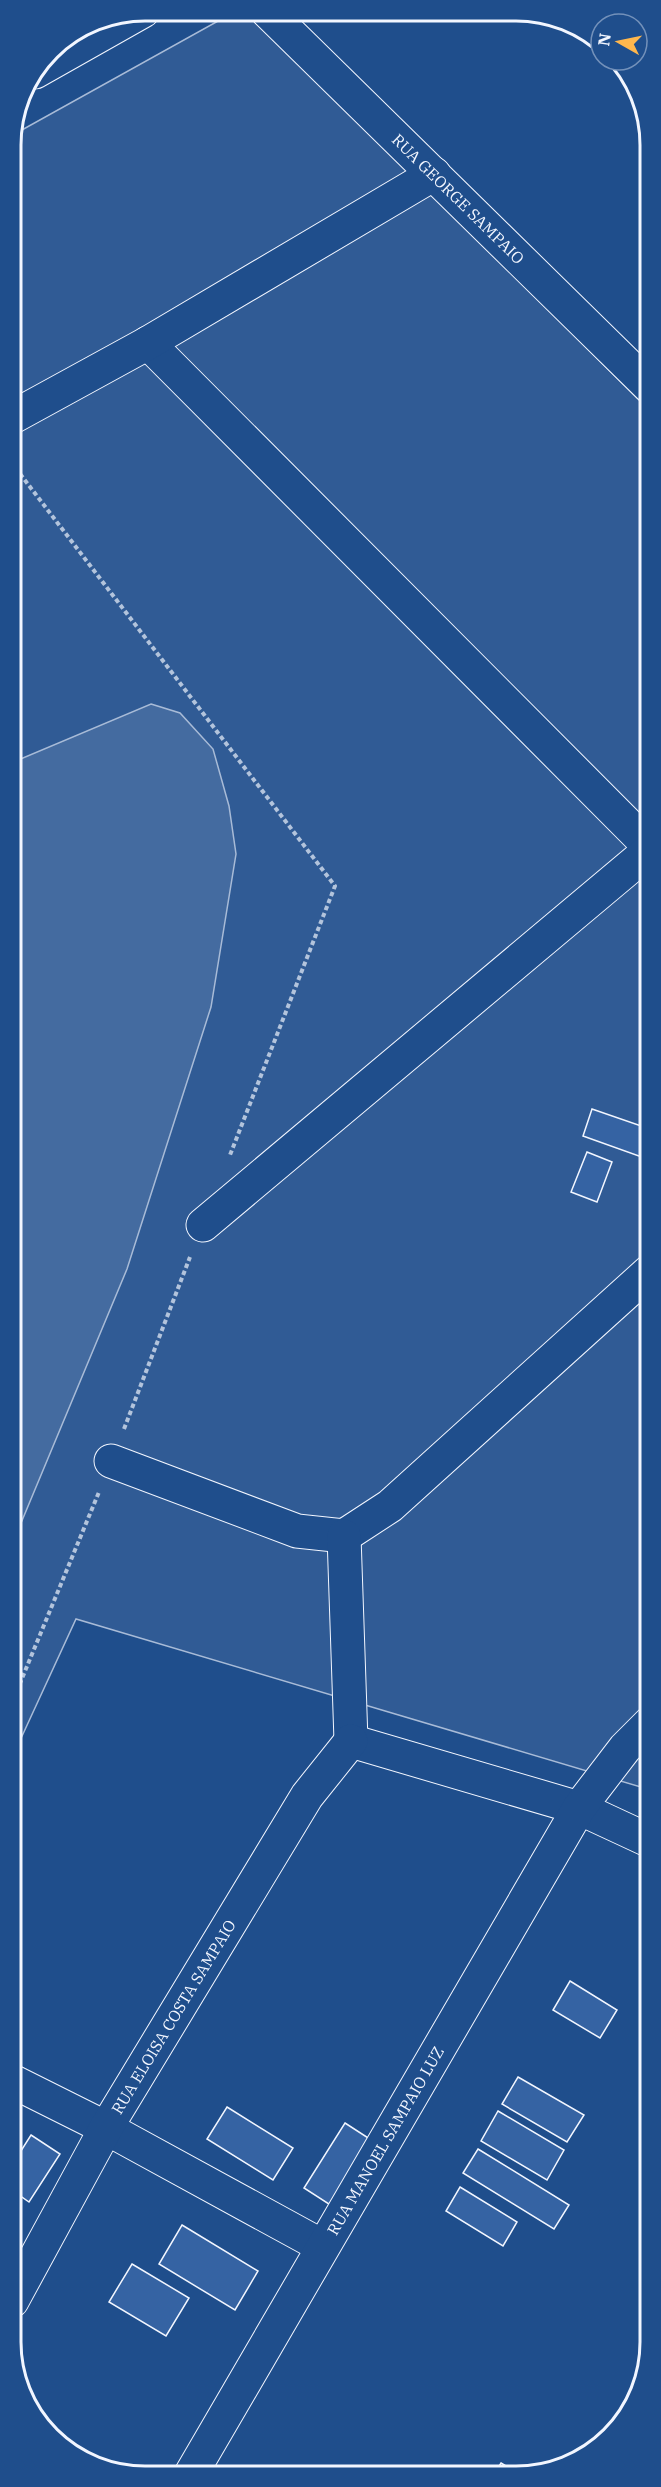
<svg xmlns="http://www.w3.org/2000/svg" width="661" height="2487" font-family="'IBM Plex Serif',serif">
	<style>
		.built { fill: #305b95; stroke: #a8bbd7; stroke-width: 1.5 }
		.water { fill: #446ba0; stroke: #a8bbd7; stroke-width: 1.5 }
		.building { fill: #3563a3; stroke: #f2f6ff; stroke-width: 1.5 }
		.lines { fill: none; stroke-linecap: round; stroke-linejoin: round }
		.minor-casing { stroke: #f2f6ff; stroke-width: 35 }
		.major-casing { stroke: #f2f6ff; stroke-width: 35 }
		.path { stroke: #b3c4dc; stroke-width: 4; stroke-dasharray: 4.5 3; stroke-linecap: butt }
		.minor { stroke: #1f4e8c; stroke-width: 33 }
		.major { stroke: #1f4e8c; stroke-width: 33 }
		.labels { text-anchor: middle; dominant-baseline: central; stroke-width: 4.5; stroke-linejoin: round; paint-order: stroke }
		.street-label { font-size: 16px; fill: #f2f6ff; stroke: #1f4e8c }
		.rim { fill: none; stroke: #f2f6ff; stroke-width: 3 }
	</style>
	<rect width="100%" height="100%" fill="#1f4e8c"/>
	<polygon class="built" points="236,11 249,11 649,410 650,1782 644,1788 76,1619 11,1760 11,136"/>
	<polygon class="water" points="151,704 180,713 213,749 229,806 236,854 211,1007 127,1269 11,1547 11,763"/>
	<g class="building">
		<polygon points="592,1109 650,1129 650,1160 583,1136"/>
		<polygon points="587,1152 612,1162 597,1202 571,1192"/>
		<polygon points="570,1981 617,2010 600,2038 553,2010"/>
		<polygon points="518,2077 584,2115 567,2142 502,2104"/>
		<polygon points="227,2107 293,2148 273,2180 207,2139"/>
		<polygon points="498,2111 564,2150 547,2180 481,2141"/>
		<polygon points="345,2123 376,2143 335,2208 304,2188"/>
		<polygon points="31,2135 60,2154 29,2202 12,2190 12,2165"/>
		<polygon points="478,2149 569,2205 554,2229 463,2173"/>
		<polygon points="460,2187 517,2222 503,2246 446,2211"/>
		<polygon points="182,2225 258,2271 235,2310 159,2264"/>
		<polygon points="132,2264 189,2298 166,2336 109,2302"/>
		<polygon points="501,2463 521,2475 494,2475"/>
	</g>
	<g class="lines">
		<defs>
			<g id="minor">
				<path id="s1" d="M267,11L649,386"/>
				<polyline points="148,343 650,847"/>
				<polyline points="11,418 148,343 434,174"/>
				<polyline points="203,1225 650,850"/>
				<polyline points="111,1461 297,1531 344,1536 390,1506 650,1271"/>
				<polyline points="344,1536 351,1741"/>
				<polyline points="351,1741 579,1808 650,1841"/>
				<polyline points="12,2081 106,2128 322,2246"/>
				<path id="s2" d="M12,2301L106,2128L307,1796L351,1741"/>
				<path id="s3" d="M191,2474L579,1808L625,1748L650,1723"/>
			</g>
			<polyline id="major" points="35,72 143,11"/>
		</defs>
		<use href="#minor" class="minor-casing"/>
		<use href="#major" class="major-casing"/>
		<g class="path">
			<polyline points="11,462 335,886 230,1155"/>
			<polyline points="124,1429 190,1257"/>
			<polyline points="11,1705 99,1492"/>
		</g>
		<use href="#minor" class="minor"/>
		<use href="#major" class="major"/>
	</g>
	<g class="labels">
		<g class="street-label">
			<text stroke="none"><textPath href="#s1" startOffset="268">RUA GEORGE SAMPAIO</textPath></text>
			<text stroke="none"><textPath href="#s2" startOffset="327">RUA ELOISA COSTA SAMPAIO</textPath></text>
			<text stroke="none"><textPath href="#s3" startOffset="386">RUA MANOEL SAMPAIO LUZ</textPath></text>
		</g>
	</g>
	<path d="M0 0H661V2487H0ZM145 21H516A124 124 0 0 1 640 145V2342A124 124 0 0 1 516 2466H145A124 124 0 0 1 21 2342V145A124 124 0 0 1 145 21Z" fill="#1f4e8c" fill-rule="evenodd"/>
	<path class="rim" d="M145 21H516A124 124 0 0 1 640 145V2342A124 124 0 0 1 516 2466H145A124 124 0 0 1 21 2342V145A124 124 0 0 1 145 21Z"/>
	<g transform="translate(619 42) rotate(279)"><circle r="28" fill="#1f4e8c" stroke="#7391ba" stroke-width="1.5"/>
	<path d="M0-4.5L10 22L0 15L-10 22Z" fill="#ffb74d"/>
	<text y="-9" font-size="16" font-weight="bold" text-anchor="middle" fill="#f2f6ff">N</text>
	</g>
</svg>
